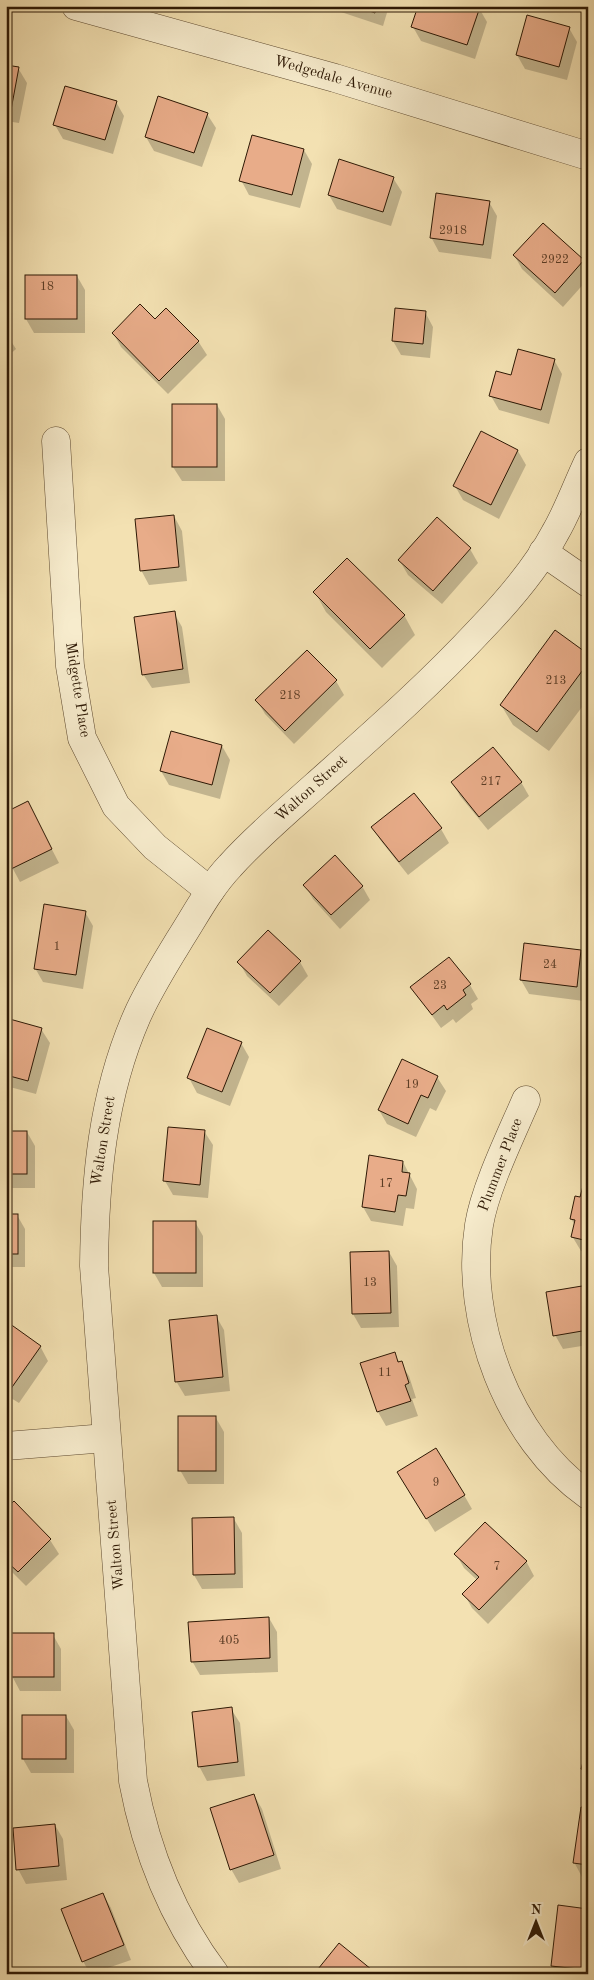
<svg xmlns="http://www.w3.org/2000/svg" width="594" height="1980" font-family="'Old Standard TT',serif">
	<style>
		.shadow { fill: #0003 }
		.building { fill: #e8ac89; stroke: #2d1804 }
		.lines { fill: none; stroke-linecap: round; stroke-linejoin: round }
		.minor-casing { stroke: #5e4a30; stroke-width: 29 }
		.minor { stroke: #f7eccd; stroke-width: 28 }
		.labels { text-anchor: middle; dominant-baseline: central; stroke-width: 5; stroke-linejoin: round; paint-order: stroke }
		.number-label { font-size: 12px; fill: #5c3d25 }
		.street-label { font-size: 15px; fill: #2d1804; stroke: #f7eccd }
	</style>
	<rect width="100%" height="100%" fill="#f3e1b2"/>
	<filter id="stains"><feTurbulence type="fractalNoise" baseFrequency=".004" numOctaves="4"/><feColorMatrix values="0 0 0 0 .2 0 0 0 0 .09 0 0 0 0 .02 0 0 0 .5 -.17"/></filter>
	<radialGradient id="worn" r=".72"><stop offset=".6" stop-color="#630" stop-opacity="0"/><stop offset="1" stop-color="#630" stop-opacity=".3"/></radialGradient>
	<g class="shadow">
		<polygon points="331,6 389,6 383,26 332,9"/>
		<polygon points="420,6 479,8 487,22 475,59 421,41 413,27"/>
		<polygon points="569,28 577,42 567,80 525,69 517,55"/>
		<polygon points="6,66 18,68 27,83 19,123 6,121"/>
		<polygon points="116,102 124,116 113,154 63,139 55,125"/>
		<polygon points="207,114 216,128 202,167 154,151 146,137"/>
		<polygon points="304,150 312,164 300,208 249,195 241,180"/>
		<polygon points="393,178 402,192 391,226 337,209 329,195"/>
		<polygon points="489,202 497,216 491,259 439,252 431,237"/>
		<polygon points="543,224 583,261 588,269 588,279 563,307 522,269 514,255"/>
		<polygon points="77,276 85,290 85,333 34,333 26,319"/>
		<polygon points="425,312 433,327 430,358 401,355 393,341"/>
		<polygon points="155,321 198,341 207,355 168,394 121,347 113,333"/>
		<polygon points="6,333 16,349 6,358"/>
		<polygon points="554,360 562,374 549,424 499,410 491,396 512,377"/>
		<polygon points="217,405 225,419 225,481 182,481 173,467"/>
		<polygon points="481,433 518,451 526,465 499,519 463,500 455,486"/>
		<polygon points="174,516 182,531 187,581 149,585 141,570"/>
		<polygon points="437,519 470,549 478,563 442,604 408,575 400,561"/>
		<polygon points="315,592 404,615 415,635 382,668 326,612"/>
		<polygon points="174,613 182,627 190,683 152,688 143,674"/>
		<polygon points="307,651 336,681 344,695 294,744 265,714 257,700"/>
		<polygon points="588,656 588,699 549,751 513,725 501,705"/>
		<polygon points="222,746 230,760 220,799 169,785 161,771"/>
		<polygon points="6,770 9,791 6,791"/>
		<polygon points="452,782 521,782 529,796 488,830 460,796"/>
		<polygon points="35,817 59,863 20,882 6,856"/>
		<polygon points="372,827 441,829 449,843 408,875 381,841"/>
		<polygon points="305,885 362,886 370,900 340,929 313,899"/>
		<polygon points="85,912 93,926 83,989 43,982 35,968"/>
		<polygon points="581,951 588,963 584,1001 529,994 521,980"/>
		<polygon points="239,962 300,962 308,976 279,1006 247,976"/>
		<polygon points="470,985 478,999 471,1004 473,1009 456,1023 453,1019 441,1028 412,988"/>
		<polygon points="6,1019 41,1029 50,1043 36,1094 6,1086"/>
		<polygon points="241,1043 249,1057 230,1106 197,1093 189,1078"/>
		<polygon points="437,1077 446,1091 436,1111 430,1108 416,1137 387,1124 379,1110"/>
		<polygon points="204,1131 213,1145 208,1198 173,1195 165,1181"/>
		<polygon points="6,1132 27,1132 35,1146 35,1188 6,1188"/>
		<polygon points="403,1162 417,1189 414,1209 406,1208 403,1226 371,1221 363,1207"/>
		<polygon points="588,1188 588,1252 581,1251 572,1236 575,1225 571,1219"/>
		<polygon points="6,1215 17,1215 25,1229 25,1267 6,1267"/>
		<polygon points="195,1222 203,1236 203,1287 162,1287 154,1273"/>
		<polygon points="389,1252 397,1266 399,1327 361,1328 353,1314 351,1253"/>
		<polygon points="588,1286 588,1345 563,1349 555,1335"/>
		<polygon points="216,1316 224,1330 230,1391 185,1396 176,1381"/>
		<polygon points="6,1323 40,1346 48,1361 19,1403 6,1395"/>
		<polygon points="394,1354 409,1376 416,1398 412,1399 418,1416 386,1426 378,1412"/>
		<polygon points="216,1418 224,1432 224,1484 188,1484 180,1470"/>
		<polygon points="407,1487 464,1495 472,1509 435,1532"/>
		<polygon points="14,1503 50,1540 59,1554 26,1586 6,1566 6,1511"/>
		<polygon points="193,1519 234,1519 242,1533 243,1588 202,1589 194,1575"/>
		<polygon points="456,1554 526,1561 534,1576 488,1624 472,1608 464,1594 477,1580 464,1568"/>
		<polygon points="269,1618 277,1632 278,1672 200,1675 192,1661"/>
		<polygon points="53,1635 61,1649 61,1691 20,1691 12,1676"/>
		<polygon points="231,1709 240,1723 245,1776 207,1781 199,1766"/>
		<polygon points="66,1716 74,1730 74,1773 31,1773 23,1759"/>
		<polygon points="588,1748 588,1778 582,1769"/>
		<polygon points="254,1795 262,1809 281,1869 239,1883 231,1869"/>
		<polygon points="588,1809 588,1877 582,1877 574,1862"/>
		<polygon points="55,1825 63,1839 67,1880 26,1884 18,1869"/>
		<polygon points="103,1894 111,1908 131,1960 90,1974 83,1961"/>
		<polygon points="588,1910 588,1974 557,1974 552,1965"/>
	</g>
	<g class="building">
		<polygon points="356,6 377,6 375,13"/>
		<polygon points="418,6 480,7 467,45 411,27"/>
		<polygon points="527,15 570,27 559,67 516,55"/>
		<polygon points="6,65 19,67 11,110 6,109"/>
		<polygon points="65,86 117,101 105,140 53,125"/>
		<polygon points="158,96 208,113 194,153 145,137"/>
		<polygon points="252,135 304,149 292,195 239,181"/>
		<polygon points="339,159 394,177 383,212 328,195"/>
		<polygon points="436,193 490,201 483,245 430,238"/>
		<polygon points="543,223 584,260 555,293 513,255"/>
		<rect x="25" y="275" width="52" height="44"/>
		<polygon points="140,304 155,319 166,308 199,341 159,381 112,333"/>
		<polygon points="395,308 426,311 423,344 392,341"/>
		<polygon points="518,349 555,359 541,410 489,396 496,371 511,375"/>
		<rect x="172" y="404" width="45" height="63"/>
		<polygon points="481,431 518,450 491,505 453,486"/>
		<polygon points="174,515 179,567 140,571 135,519"/>
		<polygon points="437,517 471,548 433,591 398,560"/>
		<polygon points="347,558 405,615 370,649 313,592"/>
		<polygon points="175,611 183,669 142,675 134,617"/>
		<polygon points="555,630 588,654 588,663 537,732 500,705"/>
		<polygon points="307,650 337,680 285,731 255,700"/>
		<polygon points="171,731 222,745 212,785 160,771"/>
		<polygon points="493,747 522,782 479,817 451,782"/>
		<polygon points="414,793 442,828 399,862 371,827"/>
		<polygon points="28,801 52,849 11,869 6,859 6,812"/>
		<polygon points="335,855 363,886 331,915 303,885"/>
		<polygon points="44,904 86,911 76,975 34,969"/>
		<polygon points="268,930 301,961 270,993 237,962"/>
		<polygon points="524,943 581,950 577,987 520,980"/>
		<polygon points="449,957 471,984 463,990 466,995 447,1010 444,1005 432,1015 410,987"/>
		<polygon points="6,1018 42,1028 28,1081 6,1075"/>
		<polygon points="207,1028 242,1042 222,1092 187,1078"/>
		<polygon points="402,1059 438,1076 428,1098 421,1095 408,1124 378,1110"/>
		<polygon points="168,1127 205,1130 200,1185 163,1181"/>
		<rect x="6" y="1131" width="21" height="43"/>
		<polygon points="369,1155 403,1161 402,1172 410,1173 406,1196 398,1195 395,1212 362,1207"/>
		<polygon points="583,1186 588,1187 588,1241 571,1237 575,1220 570,1219 575,1196 580,1197"/>
		<rect x="6" y="1214" width="12" height="40"/>
		<rect x="153" y="1221" width="43" height="52"/>
		<polygon points="389,1251 391,1313 352,1314 350,1252"/>
		<polygon points="588,1285 588,1330 553,1336 546,1292"/>
		<polygon points="217,1315 223,1377 175,1382 169,1320"/>
		<polygon points="6,1321 41,1346 10,1390 6,1387"/>
		<polygon points="395,1352 398,1362 402,1361 409,1383 405,1385 411,1401 377,1412 360,1363"/>
		<rect x="178" y="1416" width="38" height="55"/>
		<polygon points="436,1448 465,1495 426,1519 397,1472"/>
		<polygon points="14,1501 51,1539 18,1572 6,1561 6,1509"/>
		<polygon points="234,1517 235,1574 193,1575 192,1518"/>
		<polygon points="485,1522 527,1561 479,1610 462,1594 479,1577 454,1554"/>
		<polygon points="269,1617 270,1658 191,1662 188,1622"/>
		<rect x="11" y="1633" width="43" height="44"/>
		<polygon points="232,1707 238,1762 198,1767 192,1712"/>
		<rect x="22" y="1715" width="44" height="44"/>
		<polygon points="588,1743 588,1771 581,1769"/>
		<polygon points="254,1794 274,1855 230,1870 210,1808"/>
		<polygon points="581,1807 588,1808 588,1865 573,1863"/>
		<polygon points="55,1824 59,1866 16,1870 13,1828"/>
		<polygon points="103,1893 124,1945 82,1962 61,1909"/>
		<polygon points="558,1905 588,1909 588,1970 551,1966"/>
		<polygon points="339,1943 377,1974 314,1974"/>
	</g>
	<g class="lines">
		<defs>
			<g id="minor">
				<polyline points="76,6 335,78 588,156"/>
				<polyline points="56,441 70,666 82,738 116,806 155,847 210,891"/>
				<polyline points="543,552 588,583"/>
				<path d="M526,1100C511,1135 485,1188 479,1225C464,1320 508,1439 588,1495"/>
				<polyline points="6,1446 106,1438"/>
				<path d="M215,1974C173,1918 146,1850 133,1781L94,1266C95,1180 102,1096 137,1016C149,989 165,964 180,939C196,914 210,887 230,866C256,837 287,811 316,785C372,735 429,685 480,630C508,601 536,569 555,533C568,511 577,485 588,462"/>
			</g>
		</defs>
		<use href="#minor" class="minor-casing"/>
		<use href="#minor" class="minor"/>
	</g>
	<g class="labels">
		<g class="number-label">
			<text x="453" y="231">2918</text>
			<text x="555" y="260">2922</text>
			<text x="47" y="287">18</text>
			<text x="556" y="681">213</text>
			<text x="290" y="696">218</text>
			<text x="491" y="782">217</text>
			<text x="57" y="947">1</text>
			<text x="550" y="965">24</text>
			<text x="440" y="986">23</text>
			<text x="412" y="1085">19</text>
			<text x="386" y="1184">17</text>
			<text x="370" y="1283">13</text>
			<text x="385" y="1373">11</text>
			<text x="436" y="1483">9</text>
			<text x="497" y="1567">7</text>
			<text x="229" y="1641">405</text>
		</g>
		<g class="street-label">
			<text transform="translate(333 78) rotate(16)">Wedgedale Avenue</text>
			<text transform="translate(77 690) rotate(81)">Midgette Place</text>
			<text transform="translate(312 789) rotate(-42)">Walton Street</text>
			<text transform="translate(104 1141) rotate(-81)">Walton Street</text>
			<text transform="translate(501 1165) rotate(-69)">Plummer Place</text>
			<text transform="translate(116 1545) rotate(-95)">Walton Street</text>
		</g>
	</g>
	<rect width="594" height="1980" fill="none" stroke="#f3e1b2" stroke-width="25"/>
	<rect x="8" y="8" width="579" height="1965" fill="none" stroke="#2d1804" stroke-width="2.5"/>
	<rect x="12" y="12" width="569" height="1955" fill="none" stroke="#2d1804"/>
	<g transform="translate(536 1922)" stroke="#f7eccd" stroke-width="4" paint-order="stroke">
	<path d="M0-4L9 19L0 12L-9 19Z" fill="#2d1804"/>
	<text y="-8" font-size="14" font-weight="bold" text-anchor="middle" fill="#2d1804">N</text>
	</g>
	<rect width="100%" height="100%" filter="url(#stains)"/>
	<rect width="100%" height="100%" fill="url(#worn)"/>
</svg>
